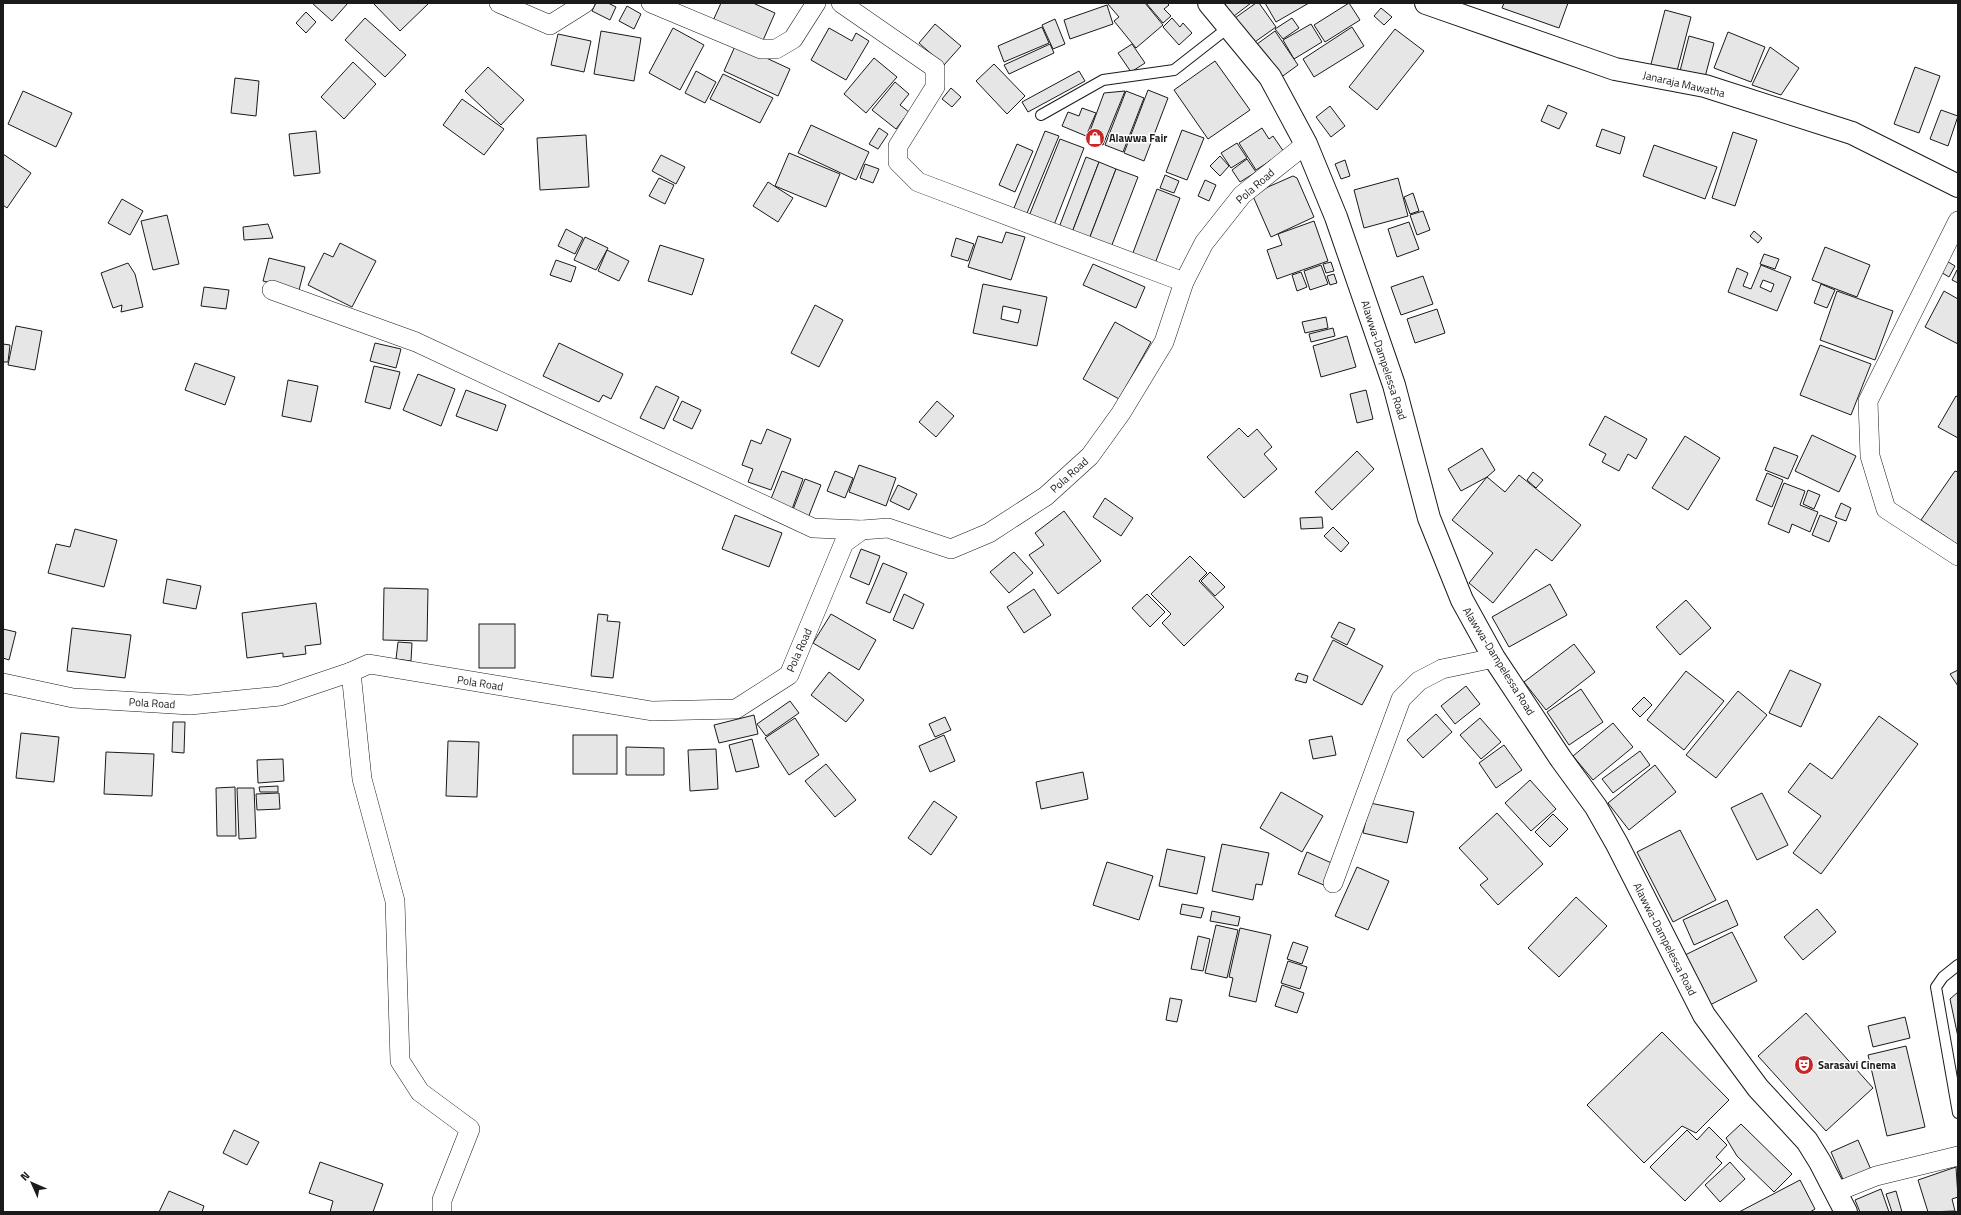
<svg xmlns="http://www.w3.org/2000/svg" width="1961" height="1215" font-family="'Titillium Web',sans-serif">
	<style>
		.building { fill: #e6e6e6; stroke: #1a1a1a; fill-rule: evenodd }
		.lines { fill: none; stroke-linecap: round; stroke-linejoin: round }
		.service-casing { stroke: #1a1a1a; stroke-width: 12 }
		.minor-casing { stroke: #1a1a1a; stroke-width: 20 }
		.tertiary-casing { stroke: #1a1a1a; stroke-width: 24 }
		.primary-casing { stroke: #1a1a1a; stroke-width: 24 }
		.service { stroke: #fff; stroke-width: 10 }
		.minor { stroke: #fff; stroke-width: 19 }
		.tertiary { stroke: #fff; stroke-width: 22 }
		.primary { stroke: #fff; stroke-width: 22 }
		.labels { text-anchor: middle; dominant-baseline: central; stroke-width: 3; stroke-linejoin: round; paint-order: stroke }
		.street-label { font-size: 11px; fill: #1a1a1a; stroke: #fff }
		.poi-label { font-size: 11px; font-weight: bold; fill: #1a1a1a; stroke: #fff; text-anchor: start }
	</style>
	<rect width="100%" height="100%" fill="#fff"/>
	<g class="building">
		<polygon points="312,3 348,3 332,21"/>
		<polygon points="373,3 429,3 400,31"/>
		<polygon points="596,3 608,3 616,7 610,20 592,11"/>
		<polygon points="721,3 753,3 775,13 761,45 712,23"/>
		<polygon points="1107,3 1145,3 1163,25 1136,48 1114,21 1119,17"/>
		<polygon points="1146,3 1167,3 1169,5 1164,9 1171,16 1163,23"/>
		<polygon points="1224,3 1251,3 1234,16"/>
		<polygon points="1256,3 1259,3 1276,27 1252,44 1235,18"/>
		<polygon points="1265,3 1309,3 1276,22"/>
		<polygon points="1349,3 1360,20 1325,42 1314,25"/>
		<polygon points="1504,3 1568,3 1559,28 1502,8"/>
		<polygon points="1107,5 1113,24 1070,39 1064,20"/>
		<polygon points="627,6 641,14 634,29 619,21"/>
		<polygon points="1381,8 1392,17 1384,25 1374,16"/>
		<polygon points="1665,10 1691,17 1676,75 1650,68"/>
		<polygon points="306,12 316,22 306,33 296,23"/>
		<polygon points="365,18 406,55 385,77 345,40"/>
		<polygon points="1172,18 1180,27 1183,23 1192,33 1179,45 1163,27"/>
		<polygon points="1292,18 1299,28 1283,39 1275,29"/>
		<polygon points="1055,19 1065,44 1053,49 1042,25"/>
		<polygon points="935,24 961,46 944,65 919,43"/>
		<polygon points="1311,24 1322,42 1294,59 1283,40"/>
		<polygon points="1042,27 1049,43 1004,62 998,46"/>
		<polygon points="1352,27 1364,46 1314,77 1303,59"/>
		<polygon points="673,28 704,45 680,90 649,73"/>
		<polygon points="829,28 852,41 856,33 869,41 846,80 811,60"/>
		<polygon points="1395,29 1424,51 1377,110 1349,87"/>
		<polygon points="601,31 641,38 634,81 594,74"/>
		<polygon points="1275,31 1298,65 1276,81 1253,47"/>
		<polygon points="1728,32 1765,47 1751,82 1714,68"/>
		<polygon points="558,34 591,41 584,72 551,65"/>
		<polygon points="1689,36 1714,43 1705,77 1680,71"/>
		<polygon points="736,44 790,69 778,96 724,71"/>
		<polygon points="1050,44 1054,53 1009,74 1004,65"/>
		<polygon points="1132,44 1145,63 1131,72 1118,53"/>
		<polygon points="1770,47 1799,68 1781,95 1752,85"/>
		<polygon points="874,58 897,77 866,113 844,94"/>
		<polygon points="1215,61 1250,110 1208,139 1174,90"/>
		<polygon points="353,62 376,84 344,119 321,97"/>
		<polygon points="994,64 1025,96 1007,114 976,81"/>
		<polygon points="488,67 524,100 501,125 465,91"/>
		<polygon points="1915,67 1940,76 1919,133 1894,124"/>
		<polygon points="696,71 716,82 705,103 685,93"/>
		<polygon points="1079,71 1085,81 1028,112 1022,102"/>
		<polygon points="723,74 773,98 760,123 710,99"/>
		<polygon points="235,78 259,81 256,116 231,113"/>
		<polygon points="895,82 909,94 900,105 909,112 896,129 872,110"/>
		<polygon points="951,88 961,97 952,107 942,99"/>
		<polygon points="1148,90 1168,98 1144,161 1124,153"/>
		<polygon points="23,91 72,113 56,147 8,124"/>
		<polygon points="1125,91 1103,145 1087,139 1104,93"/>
		<polygon points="1126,91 1144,98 1123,152 1105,145"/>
		<polygon points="462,99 504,129 484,155 443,125"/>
		<polygon points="1548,105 1567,113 1559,129 1541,121"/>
		<polygon points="1330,106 1345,126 1331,137 1316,117"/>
		<polygon points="1082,108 1096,113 1086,136 1062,126 1068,112 1079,116"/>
		<polygon points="1941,110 1958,116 1948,146 1930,139"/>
		<polygon points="811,125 869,152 856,180 798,153"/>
		<polygon points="879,128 888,134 878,149 869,144"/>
		<polygon points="1262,128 1269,139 1273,136 1284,152 1256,170 1239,143"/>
		<polygon points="1602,129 1625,137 1620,154 1596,146"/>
		<polygon points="1182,130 1204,138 1187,180 1166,172"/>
		<polygon points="316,131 320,173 294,176 289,134"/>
		<polygon points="1045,131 1059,136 1025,218 1012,213"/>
		<polygon points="1733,132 1757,140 1735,206 1712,198"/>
		<polygon points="586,135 589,187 540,190 537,138"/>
		<polygon points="1060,139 1084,148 1052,230 1027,221"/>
		<polygon points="1237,143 1247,158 1231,168 1221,153"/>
		<polygon points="1017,144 1033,151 1015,192 999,185"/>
		<polygon points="1654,145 1717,167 1705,199 1643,176"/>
		<polygon points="789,153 840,174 826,207 775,186"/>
		<polygon points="3,154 31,173 7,208 3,205"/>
		<polygon points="661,155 685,167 676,184 652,171"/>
		<polygon points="1220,156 1229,166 1220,176 1210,166"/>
		<polygon points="1086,157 1099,162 1071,235 1058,230"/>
		<polygon points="1247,159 1256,172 1240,182 1232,170"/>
		<polygon points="1345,160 1350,176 1341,179 1335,164"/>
		<polygon points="1099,162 1116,169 1088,242 1071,235"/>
		<polygon points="865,164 879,169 873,183 860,178"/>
		<polygon points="1116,169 1138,177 1110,250 1088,242"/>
		<polygon points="1165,175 1179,181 1174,193 1160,188"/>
		<polygon points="1293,176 1297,178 1314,217 1271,237 1252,194"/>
		<polygon points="659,178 674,185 665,204 649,196"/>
		<polygon points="1398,178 1408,216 1364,228 1354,190"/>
		<polygon points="1205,180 1216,185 1209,201 1198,196"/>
		<polygon points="768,182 793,198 778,222 753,206"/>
		<polygon points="1157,189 1180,198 1154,266 1131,258"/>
		<polygon points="1413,193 1419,211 1410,214 1404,197"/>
		<polygon points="122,199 143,211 130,235 108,223"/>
		<polygon points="1423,211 1430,230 1417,235 1410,215"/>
		<polygon points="167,215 179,264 153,270 141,221"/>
		<polygon points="1314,221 1328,261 1277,279 1267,250 1282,245 1278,234"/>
		<polygon points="1409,222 1419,249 1397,257 1388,229"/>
		<polygon points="268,224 273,238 244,240 243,227"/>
		<polygon points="566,229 583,238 575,254 558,246"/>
		<polygon points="1754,231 1762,238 1758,243 1750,236"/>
		<polygon points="1006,232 1025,237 1011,280 968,267 978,236 1002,243"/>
		<polygon points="585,237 608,248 596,270 574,260"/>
		<polygon points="956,238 974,244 968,261 951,256"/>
		<polygon points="340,243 376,261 352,307 308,285 324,253 333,257"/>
		<polygon points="660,245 704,259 692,295 648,281"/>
		<polygon points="1825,247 1870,265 1857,297 1812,280"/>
		<polygon points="607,250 629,261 619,281 598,271"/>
		<polygon points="1764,254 1779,259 1775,269 1760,264"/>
		<polygon points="269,258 305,267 299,290 263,281"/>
		<polygon points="556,260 576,267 571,282 550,275"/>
		<polygon points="1945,260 1955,266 1949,277 1939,271"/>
		<polygon points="1331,262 1334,271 1326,273 1323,264"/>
		<polygon points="128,263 135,274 143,307 121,312 122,305 113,308 101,273"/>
		<polygon points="1093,264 1145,287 1136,308 1083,285"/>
		<polygon points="1321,265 1328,284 1310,290 1304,271"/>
		<path d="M1761,265L1791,277L1777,311L1728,292L1737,268L1748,273L1743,286L1751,289ZM1763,280L1774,284L1771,292L1760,287Z"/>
		<polygon points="1957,270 1958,271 1958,283 1952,280"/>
		<polygon points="1301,272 1307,287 1297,291 1292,275"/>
		<polygon points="1334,274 1337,283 1330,285 1327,276"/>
		<polygon points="1423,276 1433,304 1401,315 1391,287"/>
		<path d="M983,284L1047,297L1037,346L973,333ZM1003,306L1021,310L1018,323L1001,319Z"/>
		<polygon points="1821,284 1835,290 1827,308 1814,303"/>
		<polygon points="204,287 229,290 226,309 201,306"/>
		<polygon points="1837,291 1893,311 1875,360 1820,340"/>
		<polygon points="1944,291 1958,299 1958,344 1925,327"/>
		<polygon points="815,305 843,320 819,367 791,353"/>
		<polygon points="1437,309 1445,333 1415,343 1407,319"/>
		<polygon points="1326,317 1328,328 1305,333 1302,322"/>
		<polygon points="1115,322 1151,342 1119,399 1083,379"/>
		<polygon points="16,326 42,331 35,370 8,365"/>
		<polygon points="1333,328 1335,336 1311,342 1309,334"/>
		<polygon points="1347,336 1356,367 1321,377 1313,346"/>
		<polygon points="375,343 401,349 396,368 370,361"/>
		<polygon points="559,343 623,374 611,399 603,395 599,402 543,376"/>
		<polygon points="3,344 10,345 8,362 3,362"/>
		<polygon points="1820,345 1871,364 1851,415 1800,395"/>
		<polygon points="195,363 235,377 225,405 185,390"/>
		<polygon points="374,366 400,372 390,409 365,402"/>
		<polygon points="418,374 455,389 441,426 403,410"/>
		<polygon points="288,380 318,386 311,422 282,416"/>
		<polygon points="656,386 679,397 664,429 640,418"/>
		<polygon points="466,390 506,405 497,431 456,416"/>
		<polygon points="1366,390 1373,419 1357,423 1350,394"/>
		<polygon points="1956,396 1958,397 1958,438 1938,427"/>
		<polygon points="682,401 701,410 692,429 673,420"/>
		<polygon points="937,401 954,416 936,437 919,422"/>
		<polygon points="1605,416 1647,439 1636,459 1628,454 1619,471 1602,462 1606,454 1589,445"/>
		<polygon points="1239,428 1248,437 1257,429 1272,447 1264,454 1277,469 1244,498 1207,457"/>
		<polygon points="767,429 791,439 771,490 748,482 753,469 742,465 751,440 761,444"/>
		<polygon points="1812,435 1856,456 1839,492 1795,471"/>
		<polygon points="1685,436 1720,458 1688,510 1652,488"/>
		<polygon points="1774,447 1798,456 1788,479 1765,470"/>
		<polygon points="1482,448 1495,470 1487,477 1461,491 1448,469"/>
		<polygon points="1357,451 1374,469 1332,510 1315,492"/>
		<polygon points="859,465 896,478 886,506 849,492"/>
		<polygon points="782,471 803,479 791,512 769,504"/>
		<polygon points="835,471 853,478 845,498 827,491"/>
		<polygon points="1955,471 1958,472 1958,545 1921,520"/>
		<polygon points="1533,472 1543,480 1536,488 1527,480"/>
		<polygon points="1767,473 1783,480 1772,507 1756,500"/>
		<polygon points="1519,475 1581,525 1552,561 1536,549 1493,603 1469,583 1493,553 1452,520 1487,477 1505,492"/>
		<polygon points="805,479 821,485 808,518 792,512"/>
		<polygon points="1784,483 1805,491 1800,505 1818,512 1810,532 1792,524 1789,533 1768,524"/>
		<polygon points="898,485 917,494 909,510 890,501"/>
		<polygon points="1808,490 1820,495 1814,509 1803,504"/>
		<polygon points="1105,498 1133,518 1121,536 1093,517"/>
		<polygon points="1841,503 1851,508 1846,521 1835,517"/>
		<polygon points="1064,511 1101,561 1058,594 1029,555 1044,545 1035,533"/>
		<polygon points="735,515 782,533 769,567 722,549"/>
		<polygon points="1820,515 1837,522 1829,542 1812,535"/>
		<polygon points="1322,517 1323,528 1301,529 1300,518"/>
		<polygon points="1333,527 1349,543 1341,552 1324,536"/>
		<polygon points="75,529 117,540 104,587 48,573 56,544 70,547"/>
		<polygon points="861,549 880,556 869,585 850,577"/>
		<polygon points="1014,552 1033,573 1009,593 990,572"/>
		<polygon points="1190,556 1207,573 1199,581 1224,607 1184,646 1162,623 1171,614 1151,594"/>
		<polygon points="883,563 907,573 890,613 866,603"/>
		<polygon points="1210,572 1225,587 1215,596 1201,581"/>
		<polygon points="167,579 201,586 196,609 163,603"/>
		<polygon points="1550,584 1567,615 1509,647 1492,617"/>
		<polygon points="384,588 428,589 427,641 383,640"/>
		<polygon points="1034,589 1051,615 1024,633 1007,607"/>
		<polygon points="904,594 924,604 913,629 893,620"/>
		<polygon points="1147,594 1165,612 1150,627 1132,608"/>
		<polygon points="1686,600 1711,628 1680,655 1656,627"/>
		<polygon points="316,603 321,644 305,646 306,654 283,657 283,653 247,658 242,613"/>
		<polygon points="598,614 608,615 607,621 620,622 613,678 591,676"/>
		<polygon points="831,614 876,640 859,670 813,643"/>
		<polygon points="1339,622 1355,629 1347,645 1331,637"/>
		<rect x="479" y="624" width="36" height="44"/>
		<polygon points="72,628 131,635 125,678 67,671"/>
		<polygon points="3,629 16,632 9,660 3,658"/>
		<polygon points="1333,640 1383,666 1362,705 1313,680"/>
		<polygon points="398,642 412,643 411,661 396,659"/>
		<polygon points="1574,644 1595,672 1546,710 1524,682"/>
		<polygon points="1790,670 1821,684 1801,727 1769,713"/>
		<polygon points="1958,670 1958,686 1950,674"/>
		<polygon points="1686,671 1724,701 1684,750 1647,720"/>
		<polygon points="829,672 864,700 846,722 811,695"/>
		<polygon points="1298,673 1308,676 1306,683 1295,680"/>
		<polygon points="1466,686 1480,704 1455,724 1441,706"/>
		<polygon points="1581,689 1603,722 1569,745 1547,712"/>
		<polygon points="1738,691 1767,715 1716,778 1686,755"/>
		<polygon points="1644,697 1652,705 1640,717 1632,709"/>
		<polygon points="790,701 799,713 766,736 757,724"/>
		<polygon points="1436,714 1452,732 1423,758 1407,740"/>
		<polygon points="754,715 758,734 719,743 714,725"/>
		<polygon points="1879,716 1918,744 1821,874 1793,853 1821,816 1788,792 1810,763 1832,779"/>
		<polygon points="945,717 951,730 935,737 929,724"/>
		<polygon points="795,718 819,755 789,775 765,738"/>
		<polygon points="1480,718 1501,742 1481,759 1460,735"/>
		<polygon points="173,722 185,722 184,753 172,752"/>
		<polygon points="1613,723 1633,747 1593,780 1573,756"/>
		<polygon points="21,733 59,737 54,782 16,778"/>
		<rect x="573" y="735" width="44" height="39"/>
		<polygon points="944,735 955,761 930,772 919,746"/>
		<polygon points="1332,736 1336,755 1313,759 1309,740"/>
		<polygon points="752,739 759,767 736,772 729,745"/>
		<polygon points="448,741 479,742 477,797 446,796"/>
		<polygon points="1504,745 1522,770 1496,788 1479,763"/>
		<polygon points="626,747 664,748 664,775 626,775"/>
		<polygon points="716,749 718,789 690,791 688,750"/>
		<polygon points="1640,751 1650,765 1613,793 1602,779"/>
		<polygon points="106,752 154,754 152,796 104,794"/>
		<polygon points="283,759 284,781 258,783 257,760"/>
		<polygon points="826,764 856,800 835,817 805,781"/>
		<polygon points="1655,765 1676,792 1629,830 1608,803"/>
		<polygon points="1083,772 1088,799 1041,809 1036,782"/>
		<polygon points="1530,780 1556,809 1531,831 1505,803"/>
		<polygon points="278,786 278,792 260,792 259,787"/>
		<polygon points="235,787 236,836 217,836 216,788"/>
		<polygon points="237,788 254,788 256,838 239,839"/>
		<polygon points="1281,792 1323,816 1302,852 1260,828"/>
		<polygon points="279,793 280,809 257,810 256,794"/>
		<polygon points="1762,793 1788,845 1757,860 1731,808"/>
		<polygon points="934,801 957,817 931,855 908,838"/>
		<polygon points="1370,803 1414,812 1407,843 1363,833"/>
		<polygon points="1497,813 1543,864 1498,905 1480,885 1488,879 1459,848"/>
		<polygon points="1553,814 1568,829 1550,847 1535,832"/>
		<polygon points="1680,830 1716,900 1673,922 1637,852"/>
		<polygon points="1222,844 1269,853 1262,885 1256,884 1253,900 1212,891"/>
		<polygon points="1167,849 1205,857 1197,894 1159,886"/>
		<polygon points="1307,852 1336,865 1326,886 1298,874"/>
		<polygon points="1107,862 1153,876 1139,920 1093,905"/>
		<polygon points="1357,867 1389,881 1368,930 1335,916"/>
		<polygon points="1576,897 1607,926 1559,977 1528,948"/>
		<polygon points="1727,900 1738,925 1694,945 1683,920"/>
		<polygon points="1182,904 1204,908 1201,918 1180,914"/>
		<polygon points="1817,909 1836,932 1803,960 1784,937"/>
		<polygon points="1212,911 1240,917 1238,926 1210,921"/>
		<polygon points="1216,925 1238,930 1227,978 1205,973"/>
		<polygon points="1240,928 1271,935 1256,1002 1229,996 1233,978 1229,977"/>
		<polygon points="1732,932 1757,981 1708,1006 1683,956"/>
		<polygon points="1198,936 1210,939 1203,971 1191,969"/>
		<polygon points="1293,942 1308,947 1302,964 1287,959"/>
		<polygon points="1288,961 1307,967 1300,989 1281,983"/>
		<polygon points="1282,985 1304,993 1297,1013 1275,1006"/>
		<polygon points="1958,992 1958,1037 1950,999"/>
		<polygon points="1170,998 1182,1000 1177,1022 1166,1020"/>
		<polygon points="1806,1013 1873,1088 1826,1131 1758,1056"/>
		<polygon points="1905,1017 1910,1038 1873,1047 1868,1026"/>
		<polygon points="1662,1032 1729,1100 1696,1133 1682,1126 1644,1163 1587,1105"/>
		<polygon points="1906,1046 1925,1127 1887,1136 1868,1055"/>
		<polygon points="1741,1124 1792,1174 1774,1192 1737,1156 1726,1138"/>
		<polygon points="1709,1127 1727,1145 1716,1157 1722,1163 1685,1201 1650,1167 1687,1130 1697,1140"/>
		<polygon points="234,1130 259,1142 247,1165 223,1153"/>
		<polygon points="1858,1140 1872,1172 1845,1184 1831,1152"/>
		<polygon points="320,1162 383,1184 373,1212 330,1212 333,1201 309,1193"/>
		<polygon points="1730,1162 1745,1179 1720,1202 1705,1185"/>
		<polygon points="1956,1167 1958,1197 1952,1199 1955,1211 1928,1212 1918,1180"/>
		<polygon points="1800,1180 1815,1209 1810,1212 1739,1212"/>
		<polygon points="1881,1189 1889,1212 1860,1212 1855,1200"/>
		<polygon points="169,1191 204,1206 202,1212 159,1212"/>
		<polygon points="1896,1191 1902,1212 1892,1212 1886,1194"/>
	</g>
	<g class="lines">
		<defs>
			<g id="service">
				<polyline points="1041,115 1103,80 1174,70 1229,27"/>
				<polyline points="1958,965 1943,977 1936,987 1958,1113"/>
			</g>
			<g id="minor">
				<polyline points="499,3 550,25 585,3"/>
				<polyline points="651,3 761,49 776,49 793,39 816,3"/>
				<polyline points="841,3 935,68 935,87 898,146 898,162 918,182 1184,282"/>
				<polyline points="1958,221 1868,401 1870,456 1886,509 1958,556"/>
				<polyline points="272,290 416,342 813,528 862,530"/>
				<polyline points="351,672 362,779 395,901 400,1061 420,1092 470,1129 442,1200 442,1212"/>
				<polyline points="3,683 73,698 190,705 280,696 351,672 369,664 652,711 736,709 789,675 844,543 862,530 888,528 951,549 989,533 1046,496 1090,456 1121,413 1164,342 1184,282 1204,243 1242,195 1306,144"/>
				<polyline points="1333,883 1401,699 1419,681 1442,669 1494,658"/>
				<polyline points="1836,1192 1876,1176 1958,1156"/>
			</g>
			<polyline id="tertiary" points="1426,3 1615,69 1705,86 1852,133 1958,186"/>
			<polyline id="primary" points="1209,3 1270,77 1306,144 1336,217 1394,385 1429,518 1462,600 1494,658 1561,759 1596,807 1617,844 1704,1015 1758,1088 1807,1141 1820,1162 1846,1212"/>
		</defs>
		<use href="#service" class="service-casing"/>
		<use href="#minor" class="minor-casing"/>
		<use href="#tertiary" class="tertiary-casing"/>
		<use href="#primary" class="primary-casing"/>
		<use href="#service" class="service"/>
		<use href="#minor" class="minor"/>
		<use href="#tertiary" class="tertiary"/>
		<use href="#primary" class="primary"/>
	</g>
	<defs>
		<symbol id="shop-disc" viewBox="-11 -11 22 22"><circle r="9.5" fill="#c62828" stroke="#fff"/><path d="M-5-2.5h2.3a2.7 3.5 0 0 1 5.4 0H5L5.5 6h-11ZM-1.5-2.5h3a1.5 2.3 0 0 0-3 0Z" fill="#fff"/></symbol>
		<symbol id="theatre-disc" viewBox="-11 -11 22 22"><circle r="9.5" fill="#c62828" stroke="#fff"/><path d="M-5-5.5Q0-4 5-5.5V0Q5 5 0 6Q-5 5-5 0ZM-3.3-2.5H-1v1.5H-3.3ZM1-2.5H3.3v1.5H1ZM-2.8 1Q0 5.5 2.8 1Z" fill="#fff"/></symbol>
	</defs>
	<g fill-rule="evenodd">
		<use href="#shop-disc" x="1084" y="127" width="22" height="22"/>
		<use href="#theatre-disc" x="1793" y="1054" width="22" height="22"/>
	</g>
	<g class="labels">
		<g class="street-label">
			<text transform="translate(1684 84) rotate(13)">Janaraja Mawatha</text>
			<text transform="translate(1255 186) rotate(-41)">Pola Road</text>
			<text transform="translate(1384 360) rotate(72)">Alawwa-Dampelessa Road</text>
			<text transform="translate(1069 475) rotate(-42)">Pola Road</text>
			<text transform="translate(799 650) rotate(-66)">Pola Road</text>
			<text transform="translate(1499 661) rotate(58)">Alawwa-Dampelessa Road</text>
			<text transform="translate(480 683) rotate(9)">Pola Road</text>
			<text transform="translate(152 703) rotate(3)">Pola Road</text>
			<text transform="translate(1665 939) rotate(63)">Alawwa-Dampelessa Road</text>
		</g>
		<g class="poi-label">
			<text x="1109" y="138">Alawwa Fair</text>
			<text x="1818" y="1065">Sarasavi Cinema</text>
		</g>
	</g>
	<rect width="1961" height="1215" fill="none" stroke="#1a1a1a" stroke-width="8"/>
	<g transform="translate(32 1183) rotate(315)" stroke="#ffffff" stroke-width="3" paint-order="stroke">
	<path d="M0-3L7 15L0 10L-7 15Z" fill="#1a1a1a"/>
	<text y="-6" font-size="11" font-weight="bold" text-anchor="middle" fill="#1a1a1a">N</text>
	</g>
</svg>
